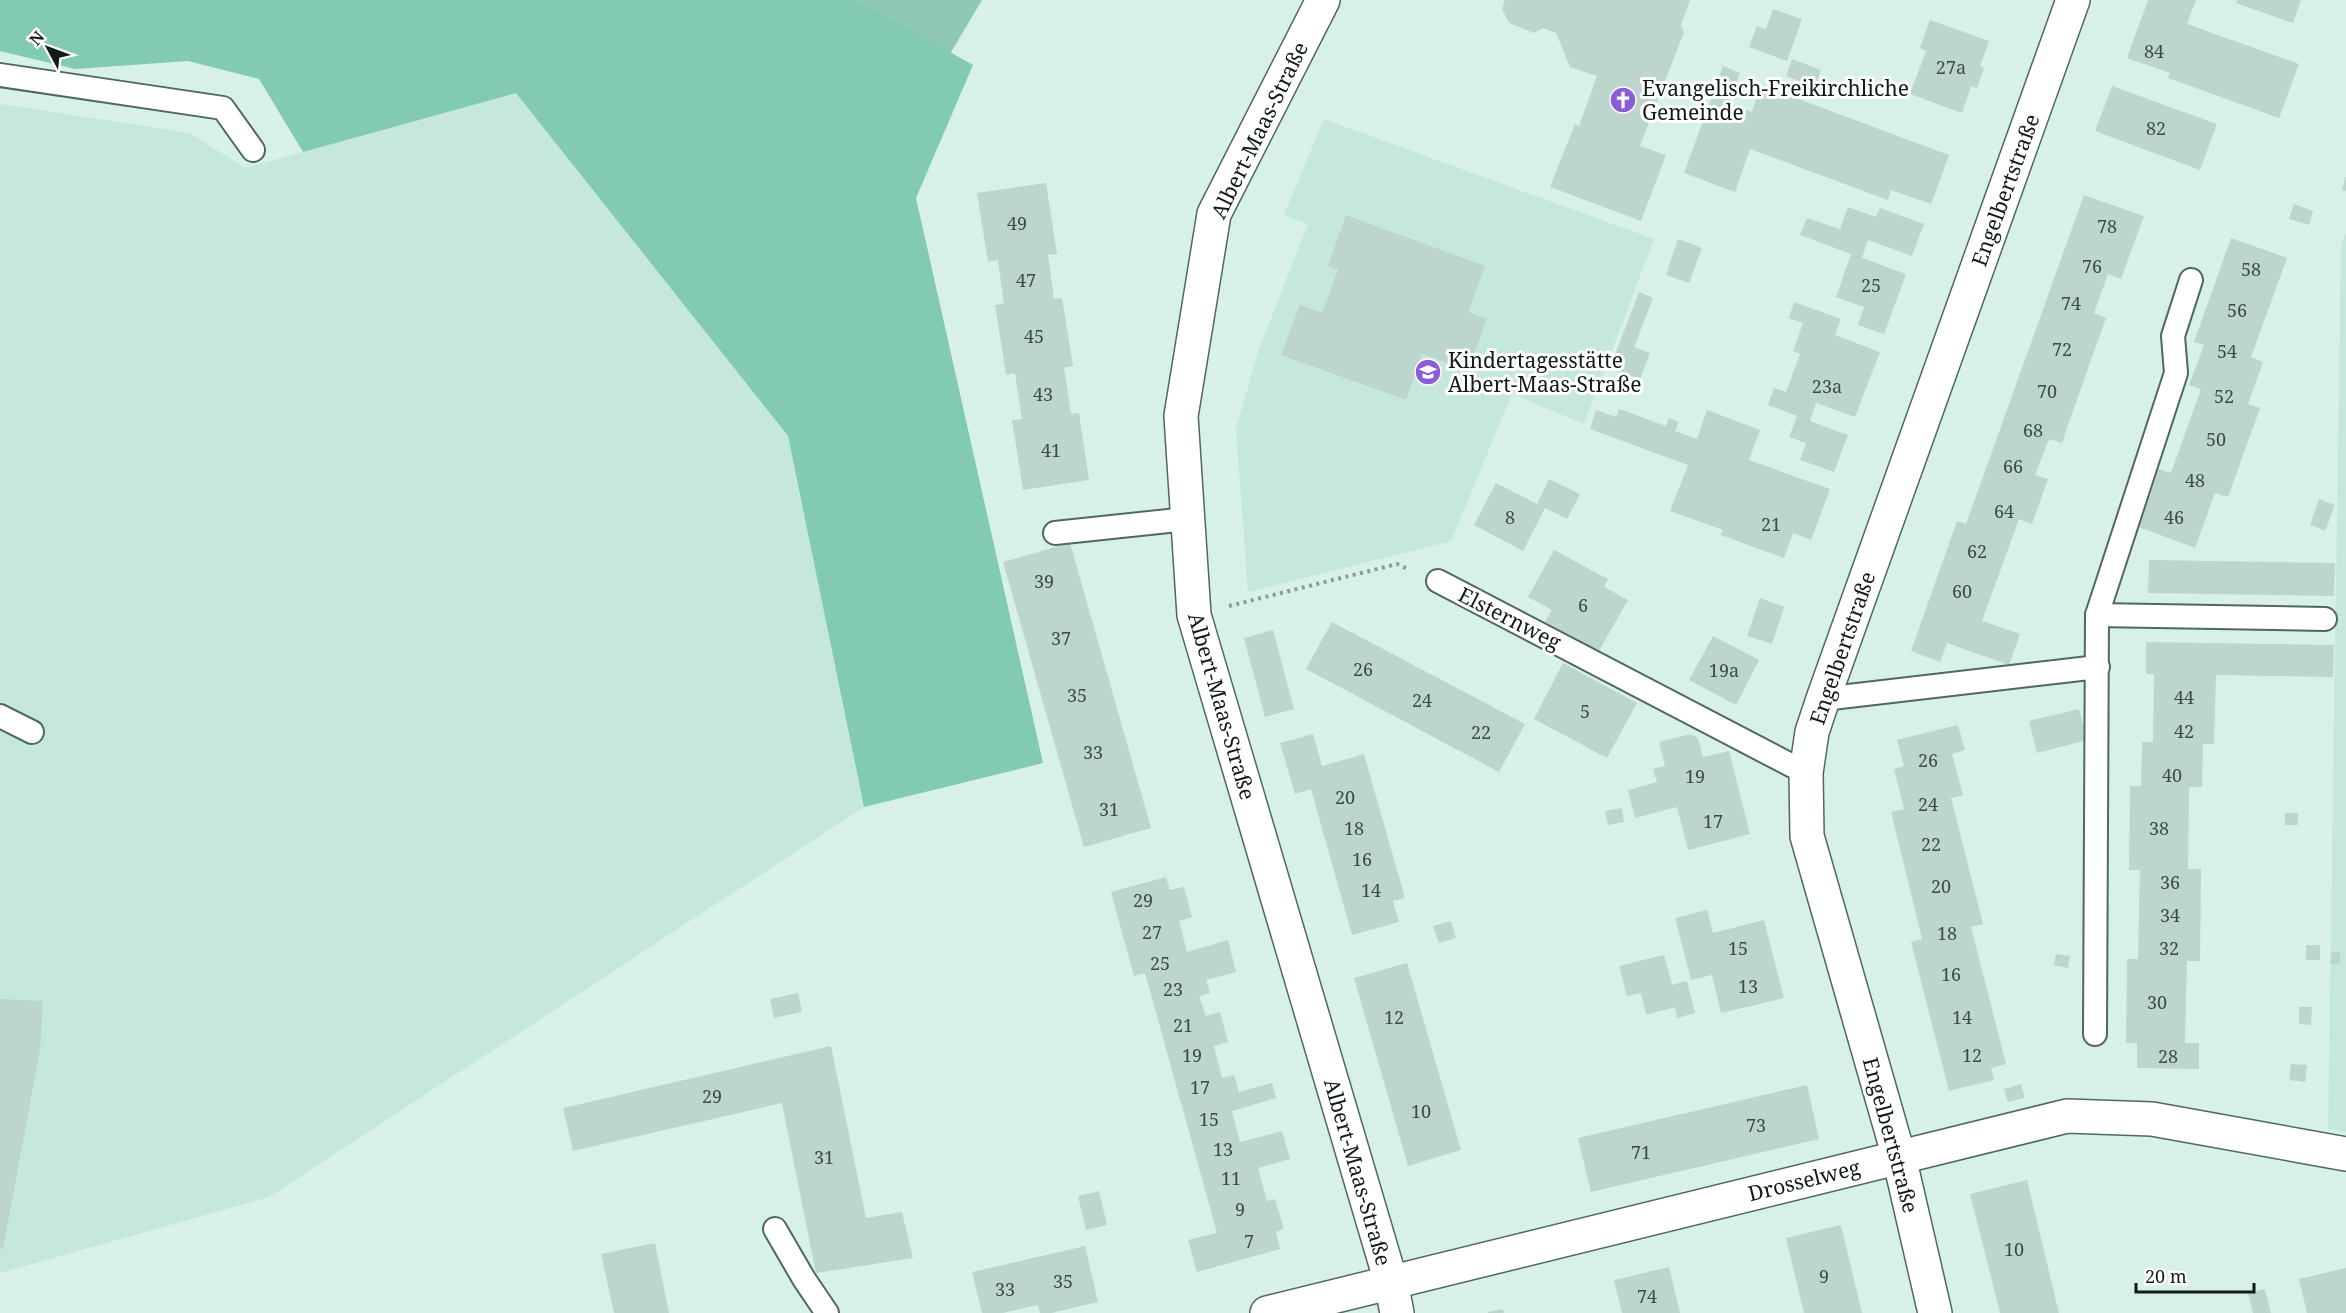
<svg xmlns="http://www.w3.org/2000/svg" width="2346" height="1313" font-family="'Noto Serif',serif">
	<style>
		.built { fill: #c5e8db }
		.green { fill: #8fc8b5 }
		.forest { fill: #83cab3 }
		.building { fill: #bdd6cd }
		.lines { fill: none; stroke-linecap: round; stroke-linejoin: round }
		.lane-casing { stroke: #50685f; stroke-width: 26 }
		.street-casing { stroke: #50685f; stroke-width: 36 }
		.path { stroke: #899c95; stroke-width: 4; stroke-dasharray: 3 4.5; stroke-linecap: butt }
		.lane { stroke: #fff; stroke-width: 22 }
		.street { stroke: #fff; stroke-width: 33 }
		.labels { text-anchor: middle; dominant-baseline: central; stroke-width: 6; stroke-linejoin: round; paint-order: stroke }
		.number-label { font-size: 18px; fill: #3d4a45 }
		.poi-label { font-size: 21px; fill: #121b18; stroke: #fff; text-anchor: start }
		.street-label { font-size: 21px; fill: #121b18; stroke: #fff }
	</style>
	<rect width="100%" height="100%" fill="#d7f1e7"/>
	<g class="built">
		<polygon points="516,92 788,436 864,807 269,1197 0,1273 0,104 190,133 245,168"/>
		<polygon points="1324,119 1654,239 1584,424 1512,394 1451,541 1248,592 1236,429 1259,349 1308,224 1284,215"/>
		<polygon points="2346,232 2346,1132 2328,1129 2341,246"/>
	</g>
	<polygon class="green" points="858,0 982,0 950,54"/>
	<polygon class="forest" points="0,0 858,0 973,65 916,198 1043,763 864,807 788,436 516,93 303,152 259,79 188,61 75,69 0,51"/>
	<g class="building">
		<polygon points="1505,0 1690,0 1681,25 1684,32 1640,146 1666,155 1641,221 1550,187 1575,124 1579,126 1597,76 1570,67 1556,33 1543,28 1534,33 1509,23 1502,9"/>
		<polygon points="2148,0 2196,0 2187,24 2299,64 2279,118 2168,78 2170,73 2127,58"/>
		<polygon points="2237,0 2301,0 2293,23 2236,3"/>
		<polygon points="1773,9 1802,19 1787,61 1749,47 1757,26 1766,29"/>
		<polygon points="1930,20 1989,41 1980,66 1984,68 1977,88 1971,86 1962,113 1910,94 1926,51 1920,48"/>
		<polygon points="1792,59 1821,70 1815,87 1786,76"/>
		<polygon points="1723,66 1740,73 1729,104 1752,112 1761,85 1949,155 1931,204 1891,190 1888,200 1750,149 1735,192 1684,173"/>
		<polygon points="2112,86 2217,124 2200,170 2095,131"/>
		<polygon points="2345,177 2346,177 2346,191 2342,190"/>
		<polygon points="1046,183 1057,254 1048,255 1054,299 1062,298 1073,366 1064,368 1071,414 1079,413 1089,480 1023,490 1012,420 1022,419 1015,373 1006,375 995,305 1004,304 998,260 988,262 977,193"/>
		<polygon points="2084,195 2144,216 2121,279 2108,274 2094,313 2106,318 2069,422 2062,443 2049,439 2035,475 2048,479 2032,524 2019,519 1982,621 2020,634 2009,665 1947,643 1940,662 1911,651 1957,521 1966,524"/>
		<polygon points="2294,204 2313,211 2309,225 2289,219"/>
		<polygon points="1848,207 1876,217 1880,208 1924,224 1912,256 1868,240 1862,258 1906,274 1884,334 1858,325 1864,307 1836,297 1851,254 1800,235 1807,218 1840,229"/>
		<polygon points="1346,215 1485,266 1468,312 1487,319 1468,370 1422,354 1406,400 1281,355 1300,305 1322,313 1338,270 1328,266"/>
		<polygon points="2231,238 2287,258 2251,357 2263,362 2248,404 2260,408 2228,497 2215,493 2195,548 2139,527 2159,469 2171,473 2201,389 2189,385 2204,345 2194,342"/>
		<polygon points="1678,239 1702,248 1689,283 1666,275"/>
		<polygon points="1639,292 1653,298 1634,347 1650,353 1640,379 1610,368"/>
		<polygon points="1794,302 1841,319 1835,335 1880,352 1855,417 1816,403 1810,421 1848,435 1834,472 1800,460 1806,443 1789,437 1797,416 1768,405 1774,388 1786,392 1800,354 1793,351 1803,323 1789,318"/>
		<polygon points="1619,409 1666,426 1669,418 1679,422 1675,431 1697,439 1707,410 1760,430 1749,460 1830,489 1811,540 1793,533 1784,558 1721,535 1723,530 1670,511 1688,465 1590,429 1596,410 1616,417"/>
		<polygon points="1549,479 1580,494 1567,519 1545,508 1523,551 1474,525 1496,483 1537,504"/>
		<polygon points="2319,499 2335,505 2325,531 2310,525"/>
		<polygon points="1070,543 1151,828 1084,847 1003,562"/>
		<polygon points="1554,550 1608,579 1604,587 1628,600 1599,651 1545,622 1552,610 1528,597"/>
		<polygon points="2149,560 2335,563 2334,596 2148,593"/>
		<polygon points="1760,598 1784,607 1772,644 1747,636"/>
		<polygon points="1332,622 1525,724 1499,772 1306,669"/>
		<polygon points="1273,630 1294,709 1265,717 1244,638"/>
		<polygon points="1713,636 1759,660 1736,705 1689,680"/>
		<polygon points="2146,642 2334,645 2333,677 2216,675 2214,744 2203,744 2202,787 2189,787 2188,869 2201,869 2200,961 2187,961 2185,1043 2199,1043 2199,1069 2137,1068 2137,1043 2126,1043 2127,959 2138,959 2140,870 2129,870 2130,786 2141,786 2142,742 2153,742 2154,674 2146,674"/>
		<polygon points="1563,663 1637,703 1607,758 1534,719"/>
		<polygon points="2079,709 2087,740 2037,753 2029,721"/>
		<polygon points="1958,725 1965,750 1952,754 1963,795 1951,798 1983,924 1971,927 2006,1064 1991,1068 1994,1080 1949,1091 1911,942 1922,939 1891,812 1904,809 1894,769 1904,766 1897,740"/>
		<polygon points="1313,734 1322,766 1364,754 1405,898 1393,901 1399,922 1352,935 1311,789 1295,794 1280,743"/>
		<polygon points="1690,734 1698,738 1703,757 1729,751 1750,834 1688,850 1677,807 1635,818 1628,790 1657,782 1653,769 1665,766 1659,742"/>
		<polygon points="1622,808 1624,822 1608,825 1605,811"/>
		<rect x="2285" y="813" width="13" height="12"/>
		<polygon points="1166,877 1170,890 1184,887 1192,917 1179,921 1187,952 1228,940 1236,972 1206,980 1210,993 1199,996 1206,1016 1220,1012 1228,1042 1214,1046 1222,1078 1234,1075 1239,1092 1272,1083 1276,1098 1232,1111 1240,1142 1282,1131 1290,1159 1258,1168 1267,1201 1275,1199 1284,1229 1276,1232 1280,1249 1197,1272 1188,1240 1217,1233 1145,973 1134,976 1111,892"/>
		<polygon points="1707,910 1713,933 1764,920 1784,998 1721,1013 1712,975 1691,980 1675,918"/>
		<polygon points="1451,921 1456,938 1439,943 1433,926"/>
		<rect x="2306" y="945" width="14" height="15"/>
		<polygon points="2332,952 2341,953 2339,965 2330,964"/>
		<polygon points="2056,954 2070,956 2068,968 2054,965"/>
		<polygon points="1664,955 1672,985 1687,981 1695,1013 1677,1018 1675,1007 1646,1015 1641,993 1627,996 1619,966"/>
		<polygon points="1407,963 1461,1150 1408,1166 1354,978"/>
		<polygon points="798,993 802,1012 774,1018 770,999"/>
		<polygon points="0,999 43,1001 40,1050 3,1249 0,1249"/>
		<polygon points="2299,1007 2312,1007 2311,1025 2299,1024"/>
		<polygon points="831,1046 866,1218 902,1212 913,1258 816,1273 782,1103 573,1151 563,1108"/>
		<polygon points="2291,1064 2307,1065 2305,1082 2289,1080"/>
		<polygon points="2021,1084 2025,1098 2008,1102 2004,1089"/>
		<polygon points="1807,1085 1819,1139 1591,1192 1578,1138"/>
		<polygon points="2027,1180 2057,1305 2059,1313 2000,1313 1970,1194"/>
		<polygon points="1099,1191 1107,1225 1086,1230 1078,1196"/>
		<polygon points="1841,1225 1862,1313 1804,1313 1786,1238"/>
		<polygon points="655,1243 669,1313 614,1313 601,1254"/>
		<polygon points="1085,1246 1098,1302 1052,1313 1040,1313 1038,1305 1003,1313 982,1313 972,1272"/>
		<polygon points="1669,1267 1680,1313 1622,1313 1614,1280"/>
		<polygon points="2346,1268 2346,1313 2307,1313 2299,1279"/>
		<polygon points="2265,1289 2271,1313 2253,1313 2248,1293"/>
		<polygon points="1502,1309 1504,1313 1488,1313 1488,1312"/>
	</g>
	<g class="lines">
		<defs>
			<g id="lane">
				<polyline points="0,75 223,108 253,150"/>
				<polyline points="1055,533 1187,519"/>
				<polyline points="1438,581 1806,773"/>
				<polyline points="2097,615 2325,619"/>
				<polyline points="1823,699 2098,667"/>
				<polyline points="0,716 32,732"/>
				<polyline points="2095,1034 2097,615 2176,373 2173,336 2191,280"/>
				<polyline points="775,1229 804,1279 827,1313"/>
			</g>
			<g id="street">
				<polyline points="1323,0 1214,214 1181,416 1194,615 1391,1282 1397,1313"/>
				<polyline points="1267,1313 2067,1116 2152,1119 2346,1154"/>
				<polyline points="1935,1313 1899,1157 1807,836 1806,773 1812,732 1823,699 2073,0"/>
			</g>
		</defs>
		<use href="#lane" class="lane-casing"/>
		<use href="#street" class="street-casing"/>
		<polyline class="path" points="1229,606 1397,564 1410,570"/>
		<use href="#lane" class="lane"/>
		<use href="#street" class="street"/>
	</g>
	<defs>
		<symbol id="church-disc" viewBox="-11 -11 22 22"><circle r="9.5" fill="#8a5cd6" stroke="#fff"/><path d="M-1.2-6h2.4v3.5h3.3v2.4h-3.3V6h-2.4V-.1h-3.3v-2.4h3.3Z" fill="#fff"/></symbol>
		<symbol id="school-disc" viewBox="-11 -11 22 22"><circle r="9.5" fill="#8a5cd6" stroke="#fff"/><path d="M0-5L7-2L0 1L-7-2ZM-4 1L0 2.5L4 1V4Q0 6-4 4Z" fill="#fff"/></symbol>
	</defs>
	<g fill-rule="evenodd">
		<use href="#church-disc" x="1608" y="85" width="30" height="30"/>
		<use href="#school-disc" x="1413" y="357" width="30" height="30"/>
	</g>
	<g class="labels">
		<g class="number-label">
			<text x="2154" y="51">84</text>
			<text x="1951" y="67">27a</text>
			<text x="2156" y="128">82</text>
			<text x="1017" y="223">49</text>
			<text x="2107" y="226">78</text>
			<text x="2092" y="266">76</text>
			<text x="2251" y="269">58</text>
			<text x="1026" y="280">47</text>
			<text x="1871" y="285">25</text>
			<text x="2071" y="303">74</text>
			<text x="2237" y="310">56</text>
			<text x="1034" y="336">45</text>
			<text x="2062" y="349">72</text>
			<text x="2227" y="351">54</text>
			<text x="1827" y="386">23a</text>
			<text x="2047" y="391">70</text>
			<text x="1043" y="394">43</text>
			<text x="2224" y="396">52</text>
			<text x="2033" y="430">68</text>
			<text x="2216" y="439">50</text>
			<text x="1051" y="450">41</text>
			<text x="2013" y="466">66</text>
			<text x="2195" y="480">48</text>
			<text x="2004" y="511">64</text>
			<text x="1510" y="517">8</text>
			<text x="2174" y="517">46</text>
			<text x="1771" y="524">21</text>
			<text x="1977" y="551">62</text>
			<text x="1044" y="581">39</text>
			<text x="1962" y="591">60</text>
			<text x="1583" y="605">6</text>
			<text x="1061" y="638">37</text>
			<text x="1363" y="669">26</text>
			<text x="1724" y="670">19a</text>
			<text x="1077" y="695">35</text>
			<text x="2184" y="697">44</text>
			<text x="1422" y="700">24</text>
			<text x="1585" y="711">5</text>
			<text x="2184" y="731">42</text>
			<text x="1481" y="732">22</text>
			<text x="1093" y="752">33</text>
			<text x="1928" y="760">26</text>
			<text x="2172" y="775">40</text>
			<text x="1695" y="776">19</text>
			<text x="1345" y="797">20</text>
			<text x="1928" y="804">24</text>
			<text x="1109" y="809">31</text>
			<text x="1713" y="821">17</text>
			<text x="1354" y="828">18</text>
			<text x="2159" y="828">38</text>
			<text x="1931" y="844">22</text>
			<text x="1362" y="859">16</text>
			<text x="2170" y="882">36</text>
			<text x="1941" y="886">20</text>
			<text x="1371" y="890">14</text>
			<text x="1143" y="900">29</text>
			<text x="2170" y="915">34</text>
			<text x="1152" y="932">27</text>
			<text x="1947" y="933">18</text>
			<text x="1738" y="948">15</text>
			<text x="2169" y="948">32</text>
			<text x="1160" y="963">25</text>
			<text x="1951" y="974">16</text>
			<text x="1748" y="986">13</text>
			<text x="1173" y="989">23</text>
			<text x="2157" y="1002">30</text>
			<text x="1394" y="1017">12</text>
			<text x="1962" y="1017">14</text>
			<text x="1183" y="1025">21</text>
			<text x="1192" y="1055">19</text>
			<text x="1972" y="1055">12</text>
			<text x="2168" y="1056">28</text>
			<text x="1200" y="1087">17</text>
			<text x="712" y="1096">29</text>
			<text x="1421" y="1111">10</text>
			<text x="1209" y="1119">15</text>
			<text x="1756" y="1125">73</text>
			<text x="1223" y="1149">13</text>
			<text x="1641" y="1152">71</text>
			<text x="824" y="1157">31</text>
			<text x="1231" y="1178">11</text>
			<text x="1240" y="1209">9</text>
			<text x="1249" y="1241">7</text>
			<text x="2014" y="1249">10</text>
			<text x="1824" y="1276">9</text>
			<text x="1063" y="1281">35</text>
			<text x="1005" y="1289">33</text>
			<text x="1647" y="1296">74</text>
		</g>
		<g class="poi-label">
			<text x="1642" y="88">Evangelisch-Freikirchliche<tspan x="1642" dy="24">Gemeinde</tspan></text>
			<text x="1448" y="360">Kindertagesstätte<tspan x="1448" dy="24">Albert-Maas-Straße</tspan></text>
		</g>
		<g class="street-label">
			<text transform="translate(1259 130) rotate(-64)">Albert-Maas-Straße</text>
			<text transform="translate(2005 190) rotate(-70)">Engelbertstraße</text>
			<text transform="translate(1510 618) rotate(27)">Elsternweg</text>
			<text transform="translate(1842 648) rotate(-71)">Engelbertstraße</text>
			<text transform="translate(1222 706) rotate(74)">Albert-Maas-Straße</text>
			<text transform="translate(1891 1135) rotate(75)">Engelbertstraße</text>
			<text transform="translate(1358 1172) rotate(74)">Albert-Maas-Straße</text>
			<text transform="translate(1804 1180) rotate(-14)">Drosselweg</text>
		</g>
	</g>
	<g transform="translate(48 48) rotate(311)" stroke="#ffffff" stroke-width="4.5" paint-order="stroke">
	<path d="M0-4.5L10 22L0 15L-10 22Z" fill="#121b18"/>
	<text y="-9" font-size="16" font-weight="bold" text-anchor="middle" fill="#121b18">N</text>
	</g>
	<path d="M2136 1283v9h118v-9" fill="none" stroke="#121b18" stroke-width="3"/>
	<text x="2145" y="1283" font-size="18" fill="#121b18" stroke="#ffffff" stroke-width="4.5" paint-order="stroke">20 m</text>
</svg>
